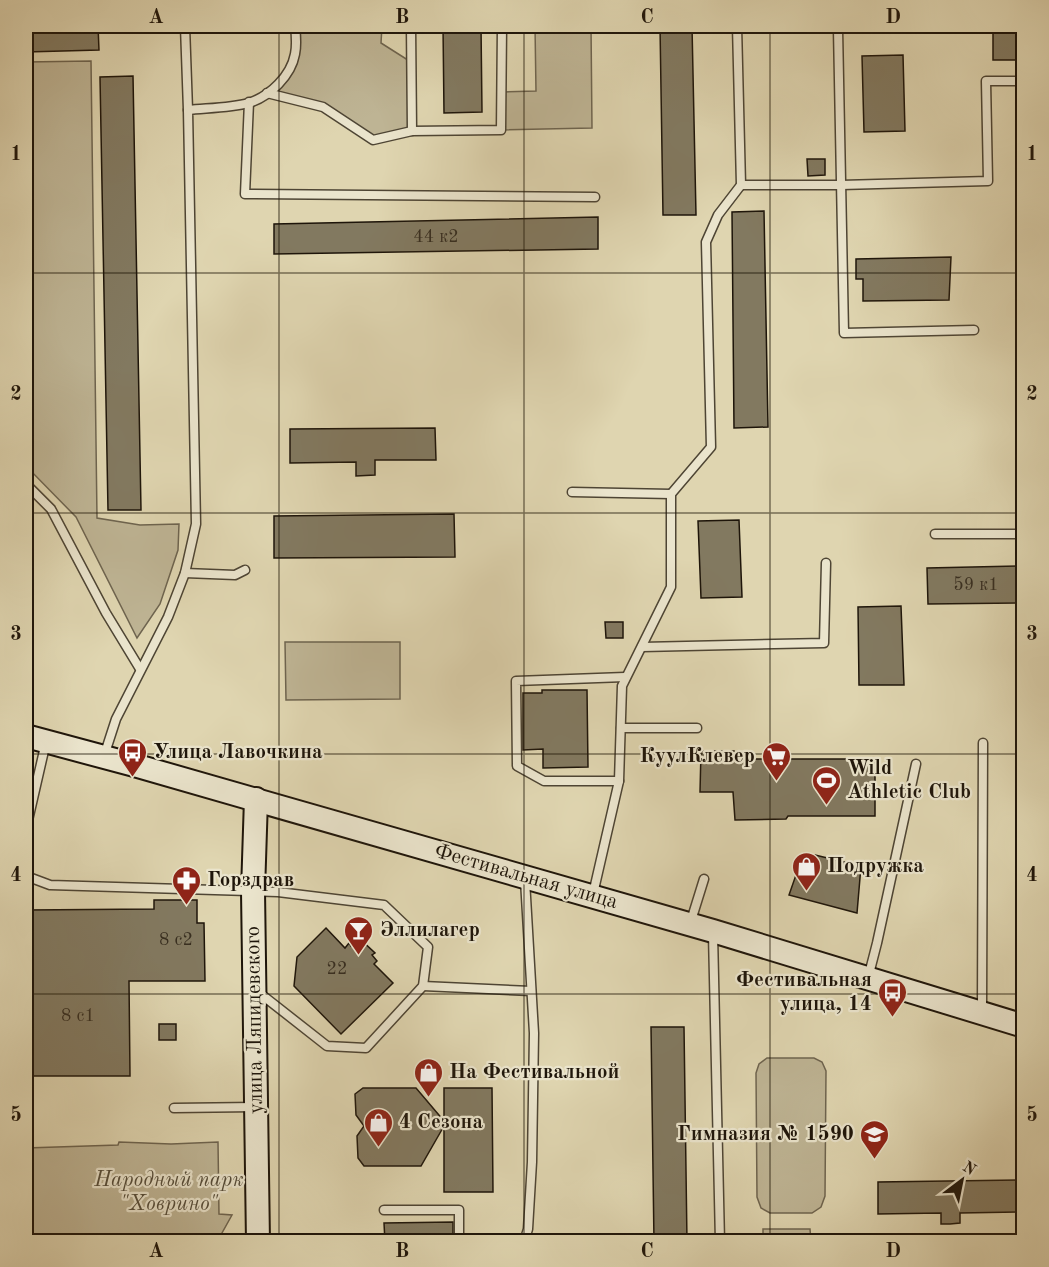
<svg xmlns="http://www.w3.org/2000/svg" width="1049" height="1267" font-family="'Old Standard TT',serif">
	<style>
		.green { fill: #beb494; stroke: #6e644f; stroke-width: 1.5 }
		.building { fill: #827960; stroke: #1e150a; stroke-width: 1.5 }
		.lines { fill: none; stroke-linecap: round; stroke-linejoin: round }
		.lane-casing { stroke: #4e4534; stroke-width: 11 }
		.secondary-casing { stroke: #1e150a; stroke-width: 26 }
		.lane { stroke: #eae4cc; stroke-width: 8 }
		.secondary { stroke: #eae4cc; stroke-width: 22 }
		.grid { fill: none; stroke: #1e150a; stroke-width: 1.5; stroke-opacity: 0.55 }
		.labels { text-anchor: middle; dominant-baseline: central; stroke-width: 4.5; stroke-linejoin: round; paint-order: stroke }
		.number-label { font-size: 18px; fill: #372e20 }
		.poi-label { font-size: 21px; font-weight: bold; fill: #1e150a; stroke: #eae4cc; text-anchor: start }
		.street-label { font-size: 21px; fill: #1e150a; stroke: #eae4cc }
		.park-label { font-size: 21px; font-style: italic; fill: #564d3a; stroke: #eae4cc }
		.neatline { fill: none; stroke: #1e150a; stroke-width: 2 }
		.grid-label { font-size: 20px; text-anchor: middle; font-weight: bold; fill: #1e150a }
	</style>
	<rect width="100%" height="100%" fill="#dfd5b0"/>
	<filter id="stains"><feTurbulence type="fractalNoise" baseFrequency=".00333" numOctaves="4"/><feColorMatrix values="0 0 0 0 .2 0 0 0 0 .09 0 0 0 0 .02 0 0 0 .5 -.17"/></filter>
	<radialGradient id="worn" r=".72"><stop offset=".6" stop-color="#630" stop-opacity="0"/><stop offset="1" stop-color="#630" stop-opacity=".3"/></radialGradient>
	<g class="green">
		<polygon points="295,26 382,26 381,43 411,62 412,131 373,140 323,107 267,93 291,67"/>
		<polygon points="535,26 591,26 592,128 501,130 503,92 536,91"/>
		<polygon points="91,61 97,518 140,525 179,524 178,550 160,604 137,638 76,517 26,466 26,62"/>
		<polygon points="285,642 400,642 400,699 286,700"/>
		<polygon points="767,1058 814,1058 822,1062 826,1071 825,1196 821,1207 812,1213 770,1213 761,1208 757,1197 756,1073 759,1064"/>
		<polygon points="119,1142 171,1144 218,1142 219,1214 232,1215 222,1233 222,1241 26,1241 26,1148 118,1145"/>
		<polygon points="763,1229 810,1229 811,1241 763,1241"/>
	</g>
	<g class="building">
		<polygon points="26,26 98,26 99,50 26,52"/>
		<polygon points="443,26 481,26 482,112 444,113"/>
		<polygon points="660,26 692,26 696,215 663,215"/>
		<rect x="993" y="26" width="30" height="34"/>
		<polygon points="903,55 905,131 864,132 862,56"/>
		<polygon points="133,76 141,510 108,510 100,77"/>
		<polygon points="807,159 825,159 825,175 808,176"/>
		<polygon points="764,211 768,427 734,428 732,212"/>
		<polygon points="598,217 598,249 274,254 274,224"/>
		<polygon points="951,257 949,300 863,301 863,279 856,279 856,259"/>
		<polygon points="435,428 436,460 375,460 375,475 356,476 356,462 290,463 290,429"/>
		<polygon points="454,514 455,557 274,558 274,516"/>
		<polygon points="739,520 742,597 701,598 698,521"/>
		<polygon points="1023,566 1023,603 928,604 927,568"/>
		<polygon points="901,606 904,685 859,685 858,607"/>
		<polygon points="605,622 623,622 623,638 606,638"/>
		<polygon points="542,690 587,690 588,767 543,768 543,749 523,750 523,693 542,693"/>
		<polygon points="701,751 734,751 734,759 875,759 875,816 788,816 786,819 735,820 733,792 700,792"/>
		<polygon points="815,855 861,866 857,913 789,895 797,872 807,874"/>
		<polygon points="154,900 197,900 197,923 204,923 205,981 129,981 130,1076 26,1076 26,910 154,909"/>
		<polygon points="326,928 345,948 349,943 351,946 359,938 375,953 372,955 377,961 374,964 393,983 341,1034 294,986 297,957"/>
		<rect x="159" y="1024" width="17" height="16"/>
		<polygon points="651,1027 684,1027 687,1242 654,1242"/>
		<polygon points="363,1088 416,1088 444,1121 444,1088 492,1088 493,1192 444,1192 444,1126 421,1166 364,1166 358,1158 357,1136 364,1126 356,1115 355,1094"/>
		<polygon points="1023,1180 1023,1212 960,1213 960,1223 950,1224 941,1224 941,1213 878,1214 878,1182"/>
		<polygon points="453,1222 453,1242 385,1242 384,1223"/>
	</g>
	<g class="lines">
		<defs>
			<g id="lane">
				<polyline points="185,26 188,110"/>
				<polyline points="411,26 412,131"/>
				<polyline points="841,26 838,29 844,333 974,330"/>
				<polyline points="267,93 323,107 373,140 412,131 501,130 502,26"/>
				<polyline points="249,102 245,194 595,197"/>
				<polyline points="741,185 841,185 988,181 986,81 1024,81"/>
				<polyline points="26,484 51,509 106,613 140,669"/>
				<polyline points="572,492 671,494"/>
				<polyline points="935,534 1024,534"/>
				<polyline points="185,573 235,575 245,570"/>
				<polyline points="642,647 824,643 826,563"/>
				<polyline points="621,728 697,728"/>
				<path d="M104,756L116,719L168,617L185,573L196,524L188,110C207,108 230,108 249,103C270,96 291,76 295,54C297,45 296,35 295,26"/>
				<polyline points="619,781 544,781 517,766 516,681 625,677"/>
				<polyline points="26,829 46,742"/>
				<polyline points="26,876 50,885 278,892 384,905 428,947 423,986 366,1048 327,1046 257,991"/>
				<polyline points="593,894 619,781 622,686 671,587 671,494 711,447 706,242 718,215 741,185 737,26"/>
				<polyline points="690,924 704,879"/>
				<polyline points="713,934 720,1242"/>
				<polyline points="868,978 877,943 916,764"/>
				<polyline points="423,986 531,991"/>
				<polyline points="982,1010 983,743"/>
				<polyline points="174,1108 255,1107"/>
				<polyline points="384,1210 459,1210 459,1242"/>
				<polyline points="524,1242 528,1229 532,1162 534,1033 525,880"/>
			</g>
			<g id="secondary">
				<polyline points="26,736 134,765 713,931 1024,1026"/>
				<polyline points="256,799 253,891 258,1242"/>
			</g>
		</defs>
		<use href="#lane" class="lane-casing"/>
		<use href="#secondary" class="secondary-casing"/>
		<use href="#lane" class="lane"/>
		<use href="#secondary" class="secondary"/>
	</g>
	<path class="grid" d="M279,26V1242M524,26V1242M770,26V1242M26,273H1024M26,513H1024M26,754H1024M26,994H1024"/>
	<defs>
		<symbol id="bus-pin" viewBox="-11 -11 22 30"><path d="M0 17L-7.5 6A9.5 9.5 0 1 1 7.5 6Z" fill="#8f2418" stroke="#eae4cc"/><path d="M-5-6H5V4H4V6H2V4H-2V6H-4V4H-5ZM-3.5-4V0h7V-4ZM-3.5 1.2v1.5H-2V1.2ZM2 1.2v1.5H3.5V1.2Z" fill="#fff"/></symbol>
		<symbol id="supermarket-pin" viewBox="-11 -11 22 30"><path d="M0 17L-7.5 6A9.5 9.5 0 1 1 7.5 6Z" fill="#8f2418" stroke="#eae4cc"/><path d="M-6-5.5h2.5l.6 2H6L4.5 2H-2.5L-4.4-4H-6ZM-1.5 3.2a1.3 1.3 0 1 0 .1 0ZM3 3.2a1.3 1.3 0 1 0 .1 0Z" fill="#fff"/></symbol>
		<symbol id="stadium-pin" viewBox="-11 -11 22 30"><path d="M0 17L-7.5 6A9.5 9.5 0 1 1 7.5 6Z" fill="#8f2418" stroke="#eae4cc"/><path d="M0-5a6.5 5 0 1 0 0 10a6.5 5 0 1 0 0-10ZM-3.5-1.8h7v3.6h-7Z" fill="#fff"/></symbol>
		<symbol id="shop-pin" viewBox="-11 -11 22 30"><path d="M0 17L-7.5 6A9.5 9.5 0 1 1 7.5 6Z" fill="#8f2418" stroke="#eae4cc"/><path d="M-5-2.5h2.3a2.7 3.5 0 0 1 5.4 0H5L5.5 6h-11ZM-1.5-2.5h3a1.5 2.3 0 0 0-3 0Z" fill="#fff"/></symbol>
		<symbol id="pharmacy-pin" viewBox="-11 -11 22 30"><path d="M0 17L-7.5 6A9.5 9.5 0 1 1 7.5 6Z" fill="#8f2418" stroke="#eae4cc"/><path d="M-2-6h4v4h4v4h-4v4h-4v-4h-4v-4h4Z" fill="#fff"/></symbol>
		<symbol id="bar-pin" viewBox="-11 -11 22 30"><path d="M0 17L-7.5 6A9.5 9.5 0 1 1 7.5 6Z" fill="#8f2418" stroke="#eae4cc"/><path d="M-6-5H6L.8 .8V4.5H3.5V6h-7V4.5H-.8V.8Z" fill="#fff"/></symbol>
		<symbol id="school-pin" viewBox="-11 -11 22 30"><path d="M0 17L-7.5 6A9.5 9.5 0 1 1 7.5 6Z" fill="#8f2418" stroke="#eae4cc"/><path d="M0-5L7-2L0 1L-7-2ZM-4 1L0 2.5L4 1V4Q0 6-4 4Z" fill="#fff"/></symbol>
	</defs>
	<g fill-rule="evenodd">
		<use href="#bus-pin" x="116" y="736" width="33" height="45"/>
		<use href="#supermarket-pin" x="760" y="740" width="33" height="45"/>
		<use href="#stadium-pin" x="810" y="764" width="33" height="45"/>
		<use href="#shop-pin" x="790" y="850" width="33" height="45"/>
		<use href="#pharmacy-pin" x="170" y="864" width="33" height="45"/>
		<use href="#bar-pin" x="342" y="914" width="33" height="45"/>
		<use href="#bus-pin" x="876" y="976" width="33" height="45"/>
		<use href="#shop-pin" x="412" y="1056" width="33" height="45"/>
		<use href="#shop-pin" x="362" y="1106" width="33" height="45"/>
		<use href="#school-pin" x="858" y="1118" width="33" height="45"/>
	</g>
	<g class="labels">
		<g class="number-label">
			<text x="436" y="237">44 к2</text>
			<text x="976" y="585">59 к1</text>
			<text x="176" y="940">8 с2</text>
			<text x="337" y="969">22</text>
			<text x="78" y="1016">8 с1</text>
		</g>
		<g class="poi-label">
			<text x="153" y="752">Улица Лавочкина</text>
			<text x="755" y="756" text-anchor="end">КуулКлевер</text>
			<text x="847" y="768">Wild<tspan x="847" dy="24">Athletic Club</tspan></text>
			<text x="827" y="866">Подружка</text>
			<text x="207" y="880">Горздрав</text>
			<text x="380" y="930">Эллилагер</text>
			<text x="872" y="980" text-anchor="end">Фестивальная<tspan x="872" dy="24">улица, 14</tspan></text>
			<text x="449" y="1072">На Фестивальной</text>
			<text x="399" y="1122">4 Сезона</text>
			<text x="854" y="1134" text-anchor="end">Гимназия № 1590</text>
		</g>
		<g class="street-label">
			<text transform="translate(526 877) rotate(16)">Фестивальная улица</text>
			<text transform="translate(255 1020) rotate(-91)">улица Ляпидевского</text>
		</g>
		<g class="park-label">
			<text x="169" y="1180">Народный парк<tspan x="169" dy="24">"Ховрино"</tspan></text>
		</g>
	</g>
	<rect width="1049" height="1267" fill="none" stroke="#dfd5b0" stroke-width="66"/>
	<g transform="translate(962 1180) rotate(32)" stroke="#eae4cc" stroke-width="4.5" paint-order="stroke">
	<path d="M0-4.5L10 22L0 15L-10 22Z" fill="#1e150a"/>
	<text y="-9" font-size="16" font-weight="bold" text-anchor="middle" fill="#1e150a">N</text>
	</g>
	<rect x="33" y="33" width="983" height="1201" class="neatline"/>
	<g class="grid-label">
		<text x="156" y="23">A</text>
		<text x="402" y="23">B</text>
		<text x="647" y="23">C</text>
		<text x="893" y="23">D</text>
		<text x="16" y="160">1</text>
		<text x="1032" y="160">1</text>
		<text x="16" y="400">2</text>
		<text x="1032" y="400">2</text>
		<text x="16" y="640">3</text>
		<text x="1032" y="640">3</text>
		<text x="16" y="881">4</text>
		<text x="1032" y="881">4</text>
		<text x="16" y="1121">5</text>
		<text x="1032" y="1121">5</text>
		<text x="156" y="1257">A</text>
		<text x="402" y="1257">B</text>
		<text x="647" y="1257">C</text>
		<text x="893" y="1257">D</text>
	</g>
	<rect width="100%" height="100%" filter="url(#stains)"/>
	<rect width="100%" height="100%" fill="url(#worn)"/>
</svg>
